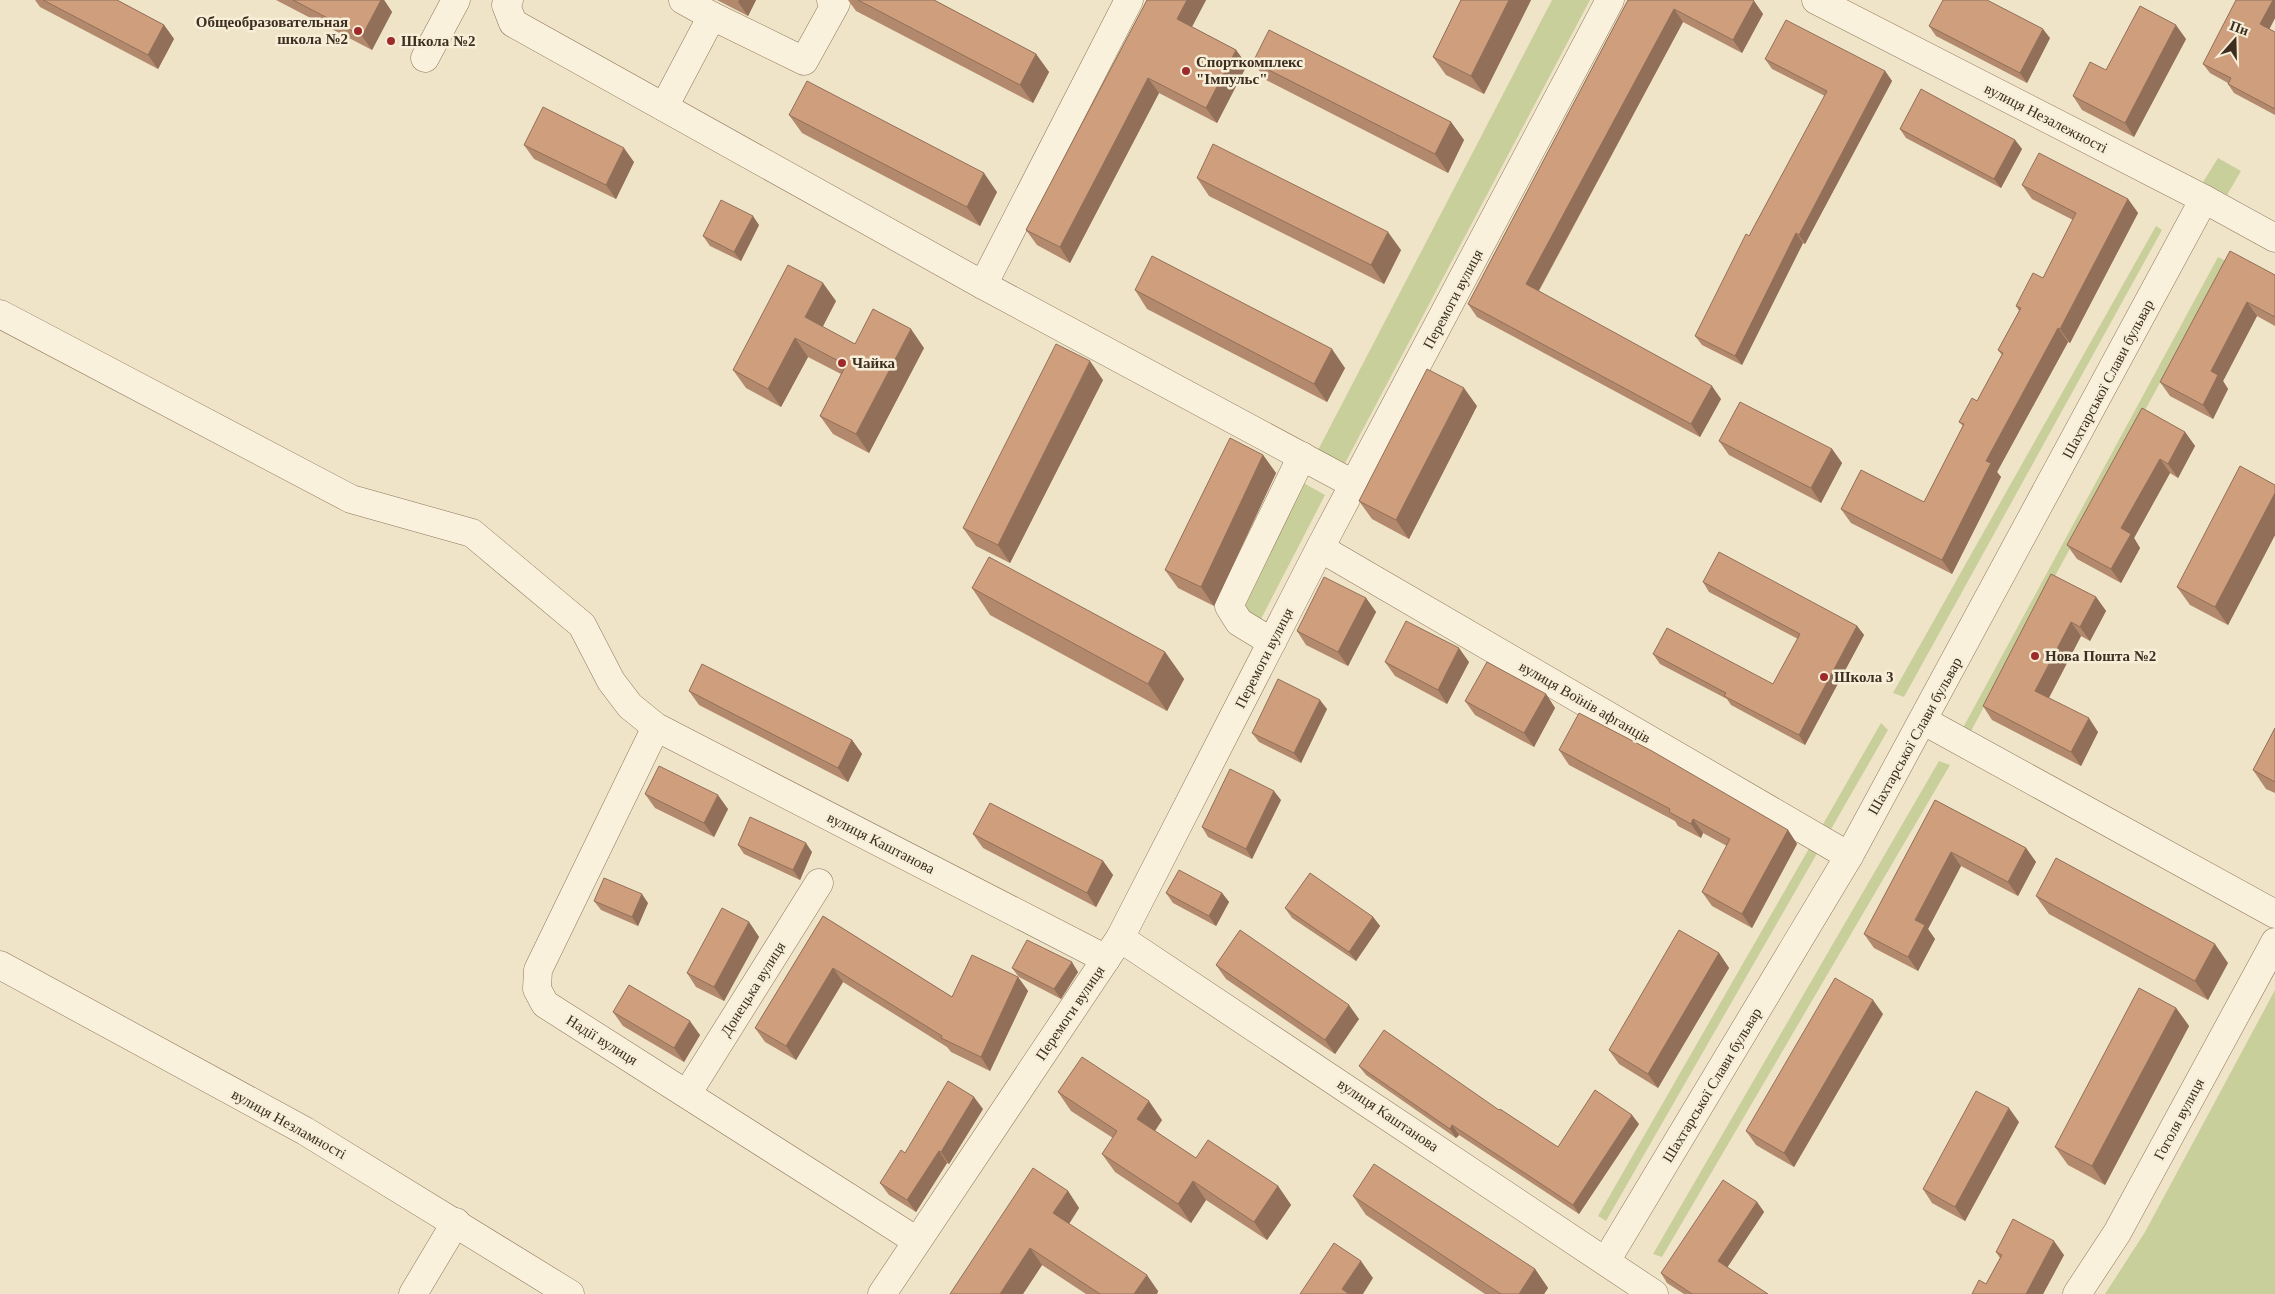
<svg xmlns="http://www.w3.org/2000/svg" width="2275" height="1294" font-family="Georgia,serif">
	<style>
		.green { fill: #c9cf9b }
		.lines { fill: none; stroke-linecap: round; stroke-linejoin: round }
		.minor-casing { stroke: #8d765c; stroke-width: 29 }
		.minor { stroke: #faf1dc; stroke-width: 28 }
		.wall { fill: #b2896c }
		.shaded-wall { fill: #916f58 }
		.building { fill: #cf9f7d; stroke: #916f58 }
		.poi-dot { fill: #9e2a2b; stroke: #f7eed8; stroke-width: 2 }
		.labels { text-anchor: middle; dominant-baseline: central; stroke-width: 5; stroke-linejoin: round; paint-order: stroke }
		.poi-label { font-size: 15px; font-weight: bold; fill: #3d2e20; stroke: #f7eed8; text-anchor: start }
		.street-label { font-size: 15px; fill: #3d2e20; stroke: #f7eed8 }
	</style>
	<rect width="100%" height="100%" fill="#f0e4c8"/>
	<g class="green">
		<polygon points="1552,0 1590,0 1343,467 1317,452"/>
		<polygon points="2218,158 2241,171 2227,195 2203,182"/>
		<polygon points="2156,226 2162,230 1904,697 1893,693"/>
		<polygon points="2218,257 2226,261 1965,742 1958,737"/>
		<polygon points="1300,481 1325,495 1260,621 1239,607"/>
		<polygon points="1881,723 1888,730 1606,1221 1598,1216"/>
		<polygon points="1939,761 1950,765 1662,1257 1653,1254"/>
		<polygon points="2275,990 2275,1294 2105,1294 2145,1232"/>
	</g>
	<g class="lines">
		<defs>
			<g id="minor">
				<polyline points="509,0 506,5 513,23 983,285 1355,485"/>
				<polyline points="1816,0 2204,199 2275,238"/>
				<polyline points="712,16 804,61 836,3 831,0"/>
				<polyline points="425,58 456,0"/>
				<polyline points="664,107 712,16 683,0"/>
				<polyline points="983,285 1129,0"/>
				<polyline points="0,314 351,499 472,533 582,625 611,681 630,706 656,727 1106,959"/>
				<polyline points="1320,548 1849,856"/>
				<polyline points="1272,642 1239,622 1229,606 1302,456"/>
				<polyline points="1924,721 2275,914"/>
				<polyline points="656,727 538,970 537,989 545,1004 917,1241"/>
				<polyline points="1120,938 1654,1294"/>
				<polyline points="0,965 305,1131 570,1294"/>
				<polyline points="687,1094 819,883"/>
				<polyline points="1606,1261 1849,856 2204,199"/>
				<polyline points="413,1294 456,1222"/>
				<polyline points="882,1294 1120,938 1320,548 1610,0"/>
				<polyline points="2077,1294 2117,1233 2275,942"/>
			</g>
		</defs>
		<use href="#minor" class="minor-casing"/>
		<use href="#minor" class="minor"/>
	</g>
	<g class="wall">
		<polygon points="35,0 117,0 164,25 174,39 158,69 40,7"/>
		<polygon points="276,0 384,0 392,12 372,50"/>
		<polygon points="717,0 756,0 748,16"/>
		<polygon points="848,0 934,0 1036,54 1049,72 1033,103 856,11"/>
		<polygon points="1147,0 1206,0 1192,27 1236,50 1247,65 1217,123 1159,93 1070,263 1037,245 1026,230"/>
		<polygon points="1461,0 1531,0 1484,94 1446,75 1433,57"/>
		<polygon points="1628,0 1754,1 1763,14 1742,53 1683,22 1539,291 1721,399 1700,437 1477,317 1468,304"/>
		<polygon points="2275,0 2275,18 2269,29 2275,32 2275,115 2234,93 2228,84 2228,83 2210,73 2203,64"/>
		<polygon points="1929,26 2050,38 2027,83 1936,36"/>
		<polygon points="2186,39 2134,137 2082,110 2073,96 2106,70"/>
		<polygon points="1765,59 1885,71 1892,81 1805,244 1803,243 1742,365 1702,345 1695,336 1825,96 1772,69"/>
		<polygon points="1253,62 1451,122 1464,140 1448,173 1266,80"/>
		<polygon points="789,115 997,192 980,226 802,133"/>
		<polygon points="1900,129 2015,140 2022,149 2001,188 1906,138"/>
		<polygon points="524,145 634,162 616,199 534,159"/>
		<polygon points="1197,178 1401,250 1384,284 1209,196"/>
		<polygon points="2022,185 2128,199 2138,213 2070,343 2068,342 1997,472 2001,477 1952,574 1851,523 1841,509 1924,502 1963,426 1959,422 1977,401 2002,355 1998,350 2019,311 2016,306 2043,278 2073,220 2032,199"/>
		<polygon points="759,225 741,261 710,246 703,236"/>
		<polygon points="2275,275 2275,326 2257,316 2223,381 2228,389 2213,419 2170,396 2160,382"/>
		<polygon points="1135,290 1345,368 1327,402 1147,309"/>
		<polygon points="836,301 822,327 855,344 924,348 869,453 833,434 820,416 841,374 808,357 781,407 746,388 733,370"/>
		<polygon points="1103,380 1010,563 976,546 963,528"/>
		<polygon points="1477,406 1409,539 1372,519 1359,501"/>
		<polygon points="2185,432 2195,446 2178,478 2170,473 2134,538 2140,548 2121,583 2077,559 2067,545"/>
		<polygon points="1719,441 1832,449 1842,463 1821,503 1729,455"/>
		<polygon points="1263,455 1276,473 1214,606 1178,588 1165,570"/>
		<polygon points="2275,485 2275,535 2228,625 2190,605 2177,587"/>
		<polygon points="1703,582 1857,626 1864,635 1805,745 1731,705 1727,699 1660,664 1653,654 1773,684 1798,639 1709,592"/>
		<polygon points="972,588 1165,652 1184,679 1167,711 990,615"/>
		<polygon points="2096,597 2106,611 2090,641 2081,636 2049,698 2098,732 2081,766 1992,720 1983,706"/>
		<polygon points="1366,598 1376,612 1348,666 1306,645 1297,631"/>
		<polygon points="1385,662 1469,662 1447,704 1395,676"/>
		<polygon points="689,691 852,740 862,754 848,782 699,705"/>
		<polygon points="1546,694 1555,708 1534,747 1475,715 1465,701"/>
		<polygon points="1327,709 1301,763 1259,742 1252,733"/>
		<polygon points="2275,728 2275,793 2266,789 2253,770"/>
		<polygon points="1559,750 1788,830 1797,844 1752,928 1712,906 1702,892 1727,846 1703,833 1701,838 1678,826 1675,821 1569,765"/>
		<polygon points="645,794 728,809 714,837 655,808"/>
		<polygon points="1281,800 1252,859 1208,837 1202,827"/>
		<polygon points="1935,800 2026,848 2036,862 2018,896 1961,866 1928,929 1935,939 1918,971 1874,948 1864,934"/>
		<polygon points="973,834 1103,861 1113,875 1096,907 983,848"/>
		<polygon points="738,845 812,852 800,880 744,854"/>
		<polygon points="1166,893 1222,893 1229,902 1216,926 1173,903"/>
		<polygon points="2036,896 2228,963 2208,1000 2049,914"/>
		<polygon points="594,901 648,903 638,926 601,910"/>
		<polygon points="1285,908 1373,917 1380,926 1356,961 1292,918"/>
		<polygon points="823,916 952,997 1018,977 1028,991 990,1071 951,1052 947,1047 843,982 796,1060 765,1042 755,1028"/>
		<polygon points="749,922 759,937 724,1001 696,987 687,973"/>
		<polygon points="1719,953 1729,968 1658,1088 1619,1064 1609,1050"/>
		<polygon points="1216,965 1359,1019 1335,1054 1226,979"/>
		<polygon points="1012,968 1078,972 1061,999 1019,977"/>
		<polygon points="2176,1008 2189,1026 2105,1185 2068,1165 2055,1147"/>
		<polygon points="613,1012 700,1035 684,1062 623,1026"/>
		<polygon points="1883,1014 1794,1167 1756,1145 1746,1131"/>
		<polygon points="1359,1066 1499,1110 1558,1147 1639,1124 1579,1214 1459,1135 1456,1138 1366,1075"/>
		<polygon points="1058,1092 1162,1120 1155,1131 1196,1158 1278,1186 1291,1205 1267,1240 1206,1200 1191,1223 1115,1172 1102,1154 1113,1138 1071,1111"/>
		<polygon points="983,1109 949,1164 947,1163 916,1212 889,1195 880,1183 905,1153"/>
		<polygon points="2019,1122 1965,1221 1932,1203 1923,1189"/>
		<polygon points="1068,1191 1079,1208 1069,1224 1158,1291 1157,1294 1086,1294 1042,1265 1023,1294 950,1294"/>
		<polygon points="1353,1196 1535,1269 1548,1288 1544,1294 1485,1294 1366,1215"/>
		<polygon points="1757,1202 1764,1212 1727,1267 1768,1294 1684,1294 1667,1283 1661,1273"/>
		<polygon points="1996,1252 2064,1255 2043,1294 1972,1294 1986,1284 2000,1258"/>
	</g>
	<g class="shaded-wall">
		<polygon points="381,0 384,0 392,12 372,50 362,36"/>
		<polygon points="739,0 756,0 748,16 738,2"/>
		<polygon points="1187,0 1206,0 1188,34 1177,19"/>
		<polygon points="1509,0 1531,0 1484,94 1471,76"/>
		<polygon points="2273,0 2275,0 2275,18 2267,34 2260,24"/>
		<polygon points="1754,1 1763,14 1742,53 1733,40"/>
		<polygon points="1674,9 1683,22 1535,297 1526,284"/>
		<polygon points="164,25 174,39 158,69 148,55"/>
		<polygon points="2176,25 2186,39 2134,137 2125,123"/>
		<polygon points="2043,29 2050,38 2027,83 2020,73"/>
		<polygon points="1236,50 1247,65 1217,123 1206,108"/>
		<polygon points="1036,54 1049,72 1033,103 1020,85"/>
		<polygon points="1885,71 1892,81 1805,244 1799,235"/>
		<polygon points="1148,78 1159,93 1070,263 1060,247"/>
		<polygon points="1451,122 1464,140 1448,173 1435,154"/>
		<polygon points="2015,140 2022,149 2001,188 1994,179"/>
		<polygon points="624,148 634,162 616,199 606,185"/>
		<polygon points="984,173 997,192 980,226 967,207"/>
		<polygon points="2128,199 2138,213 2070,343 2060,329"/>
		<polygon points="753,216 759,225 741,261 734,252"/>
		<polygon points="1388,232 1401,250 1384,284 1371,265"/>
		<polygon points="1796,233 1803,243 1742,365 1735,356"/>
		<polygon points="823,283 836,301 818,336 805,317"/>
		<polygon points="2247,302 2257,316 2223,381 2228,389 2213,419 2203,405 2211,371"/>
		<polygon points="2058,328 2068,342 1997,472 2001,477 1952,574 1942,560 1986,461"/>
		<polygon points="911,329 924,348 869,453 856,434"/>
		<polygon points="795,338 808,357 781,407 768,389"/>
		<polygon points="1332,349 1345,368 1327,402 1314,384"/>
		<polygon points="1090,361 1103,380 1010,563 998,545"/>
		<polygon points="1712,386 1721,399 1700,437 1691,424"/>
		<polygon points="1464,388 1477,406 1409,539 1396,520"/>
		<polygon points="2185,432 2195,446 2178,478 2168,464"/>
		<polygon points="1832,449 1842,463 1821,503 1811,488"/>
		<polygon points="1263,455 1276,473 1214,606 1201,587"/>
		<polygon points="2160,459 2170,473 2134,538 2140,548 2121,583 2111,569 2121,528"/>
		<polygon points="2275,493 2275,535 2228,625 2215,607"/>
		<polygon points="2096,597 2106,611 2090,641 2080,627"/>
		<polygon points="1366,598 1376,612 1348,666 1338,652"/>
		<polygon points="2071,622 2081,636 2045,705 2035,691"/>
		<polygon points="1857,626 1864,635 1805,745 1799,735"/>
		<polygon points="1459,648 1469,662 1447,704 1438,690"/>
		<polygon points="1165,652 1184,679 1167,711 1148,684"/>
		<polygon points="1546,694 1555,708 1534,747 1524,733"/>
		<polygon points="1320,700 1327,709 1301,763 1294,753"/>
		<polygon points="2089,718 2098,732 2081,766 2071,752"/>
		<polygon points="852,740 862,754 848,782 838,768"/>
		<polygon points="1274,791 1281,800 1252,859 1246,849"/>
		<polygon points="718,795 728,809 714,837 704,823"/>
		<polygon points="1693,819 1703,833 1701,838 1691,824"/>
		<polygon points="1788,830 1797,844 1752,928 1742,914"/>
		<polygon points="806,843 812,852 800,880 793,870"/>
		<polygon points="2026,848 2036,862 2018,896 2008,882"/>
		<polygon points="1951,852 1961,866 1928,929 1935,939 1918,971 1908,957 1915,920"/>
		<polygon points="1103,861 1113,875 1096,907 1087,893"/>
		<polygon points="1222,893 1229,902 1216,926 1209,916"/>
		<polygon points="642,894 648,903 638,926 632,917"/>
		<polygon points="1373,917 1380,926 1356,961 1349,952"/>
		<polygon points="749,922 759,937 724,1001 714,987"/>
		<polygon points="2215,944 2228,963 2208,1000 2195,981"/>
		<polygon points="1719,953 1729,968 1658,1088 1648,1074"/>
		<polygon points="1072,962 1078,972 1061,999 1054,989"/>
		<polygon points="833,968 843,982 796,1060 786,1046"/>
		<polygon points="1018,977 1028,991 990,1071 981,1057"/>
		<polygon points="1873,1000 1883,1014 1794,1167 1784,1153"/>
		<polygon points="1349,1005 1359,1019 1335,1054 1325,1040"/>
		<polygon points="2176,1008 2189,1026 2105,1185 2092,1166"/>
		<polygon points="690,1021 700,1035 684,1062 674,1048"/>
		<polygon points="974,1097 983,1109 949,1164 941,1152"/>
		<polygon points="1149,1101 1162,1120 1150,1138 1137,1119"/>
		<polygon points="2009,1108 2019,1122 1965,1221 1955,1207"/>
		<polygon points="1632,1115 1639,1124 1579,1214 1573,1205"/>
		<polygon points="1452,1125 1459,1135 1456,1138 1450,1129"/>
		<polygon points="939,1151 947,1163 916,1212 907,1200"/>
		<polygon points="1193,1181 1206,1200 1191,1223 1178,1204"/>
		<polygon points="1278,1186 1291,1205 1267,1240 1254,1222"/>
		<polygon points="1068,1191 1079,1208 1065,1230 1053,1213"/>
		<polygon points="1757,1202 1764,1212 1725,1271 1718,1261"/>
		<polygon points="2054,1241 2064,1255 2043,1294 2026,1294"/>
		<polygon points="1030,1248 1042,1265 1023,1294 1000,1294"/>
		<polygon points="1361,1261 1373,1278 1363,1294 1345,1294 1342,1289"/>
		<polygon points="1535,1269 1548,1288 1544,1294 1519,1294"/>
		<polygon points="1147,1275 1158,1291 1157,1294 1134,1294"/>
	</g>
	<g class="building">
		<polygon points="43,0 117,0 164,25 148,55"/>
		<polygon points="293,0 381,0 362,36"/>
		<polygon points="858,0 934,0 1036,54 1020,85"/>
		<polygon points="1147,0 1187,0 1177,19 1236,50 1206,108 1148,78 1060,247 1026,230"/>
		<polygon points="1461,0 1509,0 1471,76 1433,57"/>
		<polygon points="1628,0 1753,0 1754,1 1733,40 1674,9 1526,284 1712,386 1691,424 1468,304"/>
		<polygon points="1943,0 1987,0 2043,29 2020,73 1929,26"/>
		<polygon points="2236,0 2273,0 2260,24 2275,32 2275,109 2228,84 2231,78 2203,64"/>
		<polygon points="2140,6 2176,25 2125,123 2073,96 2090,62 2106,70"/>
		<polygon points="1786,20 1885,71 1799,235 1796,233 1735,356 1695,336 1746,234 1749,236 1827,91 1765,59"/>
		<polygon points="1269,30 1451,122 1435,154 1253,62"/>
		<polygon points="807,81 984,173 967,207 789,115"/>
		<polygon points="1921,89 2015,140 1994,179 1900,129"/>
		<polygon points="543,107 624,148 606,185 524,145"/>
		<polygon points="1213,144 1388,232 1371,265 1197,178"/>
		<polygon points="2039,153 2128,199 2060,329 2058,328 1986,461 1991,463 1942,560 1841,509 1861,470 1924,502 1964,424 1959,422 1972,398 1977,401 2003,353 1998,350 2021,308 2016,306 2033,273 2043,278 2076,213 2022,185"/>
		<polygon points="721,200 753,216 734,252 703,236"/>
		<polygon points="2230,251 2275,275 2275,317 2247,302 2211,371 2218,375 2203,405 2160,382"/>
		<polygon points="1152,256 1332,349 1314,384 1135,290"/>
		<polygon points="788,265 823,283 805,317 855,344 873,309 911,329 856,434 820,416 846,365 795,338 768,389 733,370"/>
		<polygon points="1056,344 1090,361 998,545 963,528"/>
		<polygon points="1427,369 1464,388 1396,520 1359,501"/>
		<polygon points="1740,402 1832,449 1811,488 1719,441"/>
		<polygon points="2142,408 2185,432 2168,464 2160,459 2121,528 2131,534 2111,569 2067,545"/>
		<polygon points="1230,438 1263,455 1201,587 1165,570"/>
		<polygon points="2240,466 2275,485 2275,493 2215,607 2177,587"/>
		<polygon points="1719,552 1857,626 1799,735 1724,696 1726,693 1653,654 1667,628 1773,684 1800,634 1703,582"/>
		<polygon points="989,557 1165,652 1148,684 972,588"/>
		<polygon points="2051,574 2096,597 2080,627 2071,622 2035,691 2089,718 2071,752 1983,706"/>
		<polygon points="1324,577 1366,598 1338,652 1297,631"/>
		<polygon points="1406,621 1459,648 1438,690 1385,662"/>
		<polygon points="1487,662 1546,694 1524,733 1465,701"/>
		<polygon points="702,664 852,740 838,768 689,691"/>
		<polygon points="1278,679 1320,700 1294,753 1252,733"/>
		<polygon points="1579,713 1652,751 1788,830 1742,914 1702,892 1730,839 1693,819 1691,824 1669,812 1670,809 1559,750"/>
		<polygon points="2275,728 2275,782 2253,770"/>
		<polygon points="659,766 718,795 704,823 645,794"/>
		<polygon points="1230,769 1274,791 1246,849 1202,827"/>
		<polygon points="1935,800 2026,848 2008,882 1951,852 1915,920 1925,925 1908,957 1864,934"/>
		<polygon points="990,803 1103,861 1087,893 973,834"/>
		<polygon points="750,817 806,843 793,870 738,845"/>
		<polygon points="2056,858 2215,944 2195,981 2036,896"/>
		<polygon points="1179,870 1222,893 1209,916 1166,893"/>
		<polygon points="1310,873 1373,917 1349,952 1285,908"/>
		<polygon points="604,878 642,894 632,917 594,901"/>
		<polygon points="722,908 749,922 714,987 687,973"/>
		<polygon points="823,916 952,997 972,955 1018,977 981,1057 941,1038 942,1036 833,968 786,1046 755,1028"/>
		<polygon points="1240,930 1349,1005 1325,1040 1216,965"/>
		<polygon points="1679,930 1719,953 1648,1074 1609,1050"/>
		<polygon points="1027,940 1072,962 1054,989 1012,968"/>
		<polygon points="1835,978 1873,1000 1784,1153 1746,1131"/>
		<polygon points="629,985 690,1021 674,1048 613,1012"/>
		<polygon points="2139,988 2176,1008 2092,1166 2055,1147"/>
		<polygon points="1384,1030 1499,1110 1500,1109 1558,1147 1595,1090 1632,1115 1573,1205 1452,1125 1450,1129 1359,1066"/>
		<polygon points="1082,1057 1149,1101 1137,1119 1196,1158 1208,1140 1278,1186 1254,1222 1193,1181 1178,1204 1102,1154 1117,1131 1058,1092"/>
		<polygon points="948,1081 974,1097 941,1152 939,1151 907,1200 880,1183 901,1150 905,1153"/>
		<polygon points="1976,1091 2009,1108 1955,1207 1923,1189"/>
		<polygon points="1374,1164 1535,1269 1519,1294 1501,1294 1353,1196"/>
		<polygon points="1033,1168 1068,1191 1053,1213 1147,1275 1134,1294 1100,1294 1030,1248 1000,1294 950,1294"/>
		<polygon points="1723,1180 1757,1202 1718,1261 1768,1294 1692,1294 1661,1273"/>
		<polygon points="2013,1219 2054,1241 2026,1294 1972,1294 1979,1280 1986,1284 2002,1255 1996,1252"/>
		<polygon points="1334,1243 1361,1261 1342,1289 1349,1294 1300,1294"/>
	</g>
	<g class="poi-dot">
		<circle cx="358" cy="31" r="5"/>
		<circle cx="391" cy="41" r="5"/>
		<circle cx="1186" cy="71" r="5"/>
		<circle cx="842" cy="363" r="5"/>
		<circle cx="2035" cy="656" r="5"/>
		<circle cx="1824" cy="677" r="5"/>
	</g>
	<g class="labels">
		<g class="poi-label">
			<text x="348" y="22" text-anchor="end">Общеобразовательная<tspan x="348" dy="17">школа №2</tspan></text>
			<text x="401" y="41">Школа №2</text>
			<text x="1196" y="62">Спорткомплекс<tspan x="1196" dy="17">"Імпульс"</tspan></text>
			<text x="852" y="363">Чайка</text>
			<text x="2045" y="656">Нова Пошта №2</text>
			<text x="1834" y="677">Школа 3</text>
		</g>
		<g class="street-label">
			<text transform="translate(2046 118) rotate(27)">вулиця Незалежності</text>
			<text transform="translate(1453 299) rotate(-62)">Перемоги вулиця</text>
			<text transform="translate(2108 379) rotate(-62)">Шахтарської Слави бульвар</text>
			<text transform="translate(1264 658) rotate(-63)">Перемоги вулиця</text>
			<text transform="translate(1585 702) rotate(30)">вулиця Воїнів афганців</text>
			<text transform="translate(1915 736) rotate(-61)">Шахтарської Слави бульвар</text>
			<text transform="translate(881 843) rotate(27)">вулиця Каштанова</text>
			<text transform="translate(753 989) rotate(-58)">Донецька вулиця</text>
			<text transform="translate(1070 1013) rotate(-56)">Перемоги вулиця</text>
			<text transform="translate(602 1040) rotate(32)">Надії вулиця</text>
			<text transform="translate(1712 1085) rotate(-59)">Шахтарської Слави бульвар</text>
			<text transform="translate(1388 1115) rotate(34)">вулиця Каштанова</text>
			<text transform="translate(2179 1119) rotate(-62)">Гоголя вулиця</text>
			<text transform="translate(289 1124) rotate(29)">вулиця Незламності</text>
		</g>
	</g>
	<g transform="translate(2235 40) rotate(20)" stroke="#f7eed8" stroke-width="4" paint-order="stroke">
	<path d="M0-4L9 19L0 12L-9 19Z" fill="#3d2e20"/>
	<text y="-8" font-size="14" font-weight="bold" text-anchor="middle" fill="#3d2e20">Пн</text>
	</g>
</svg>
